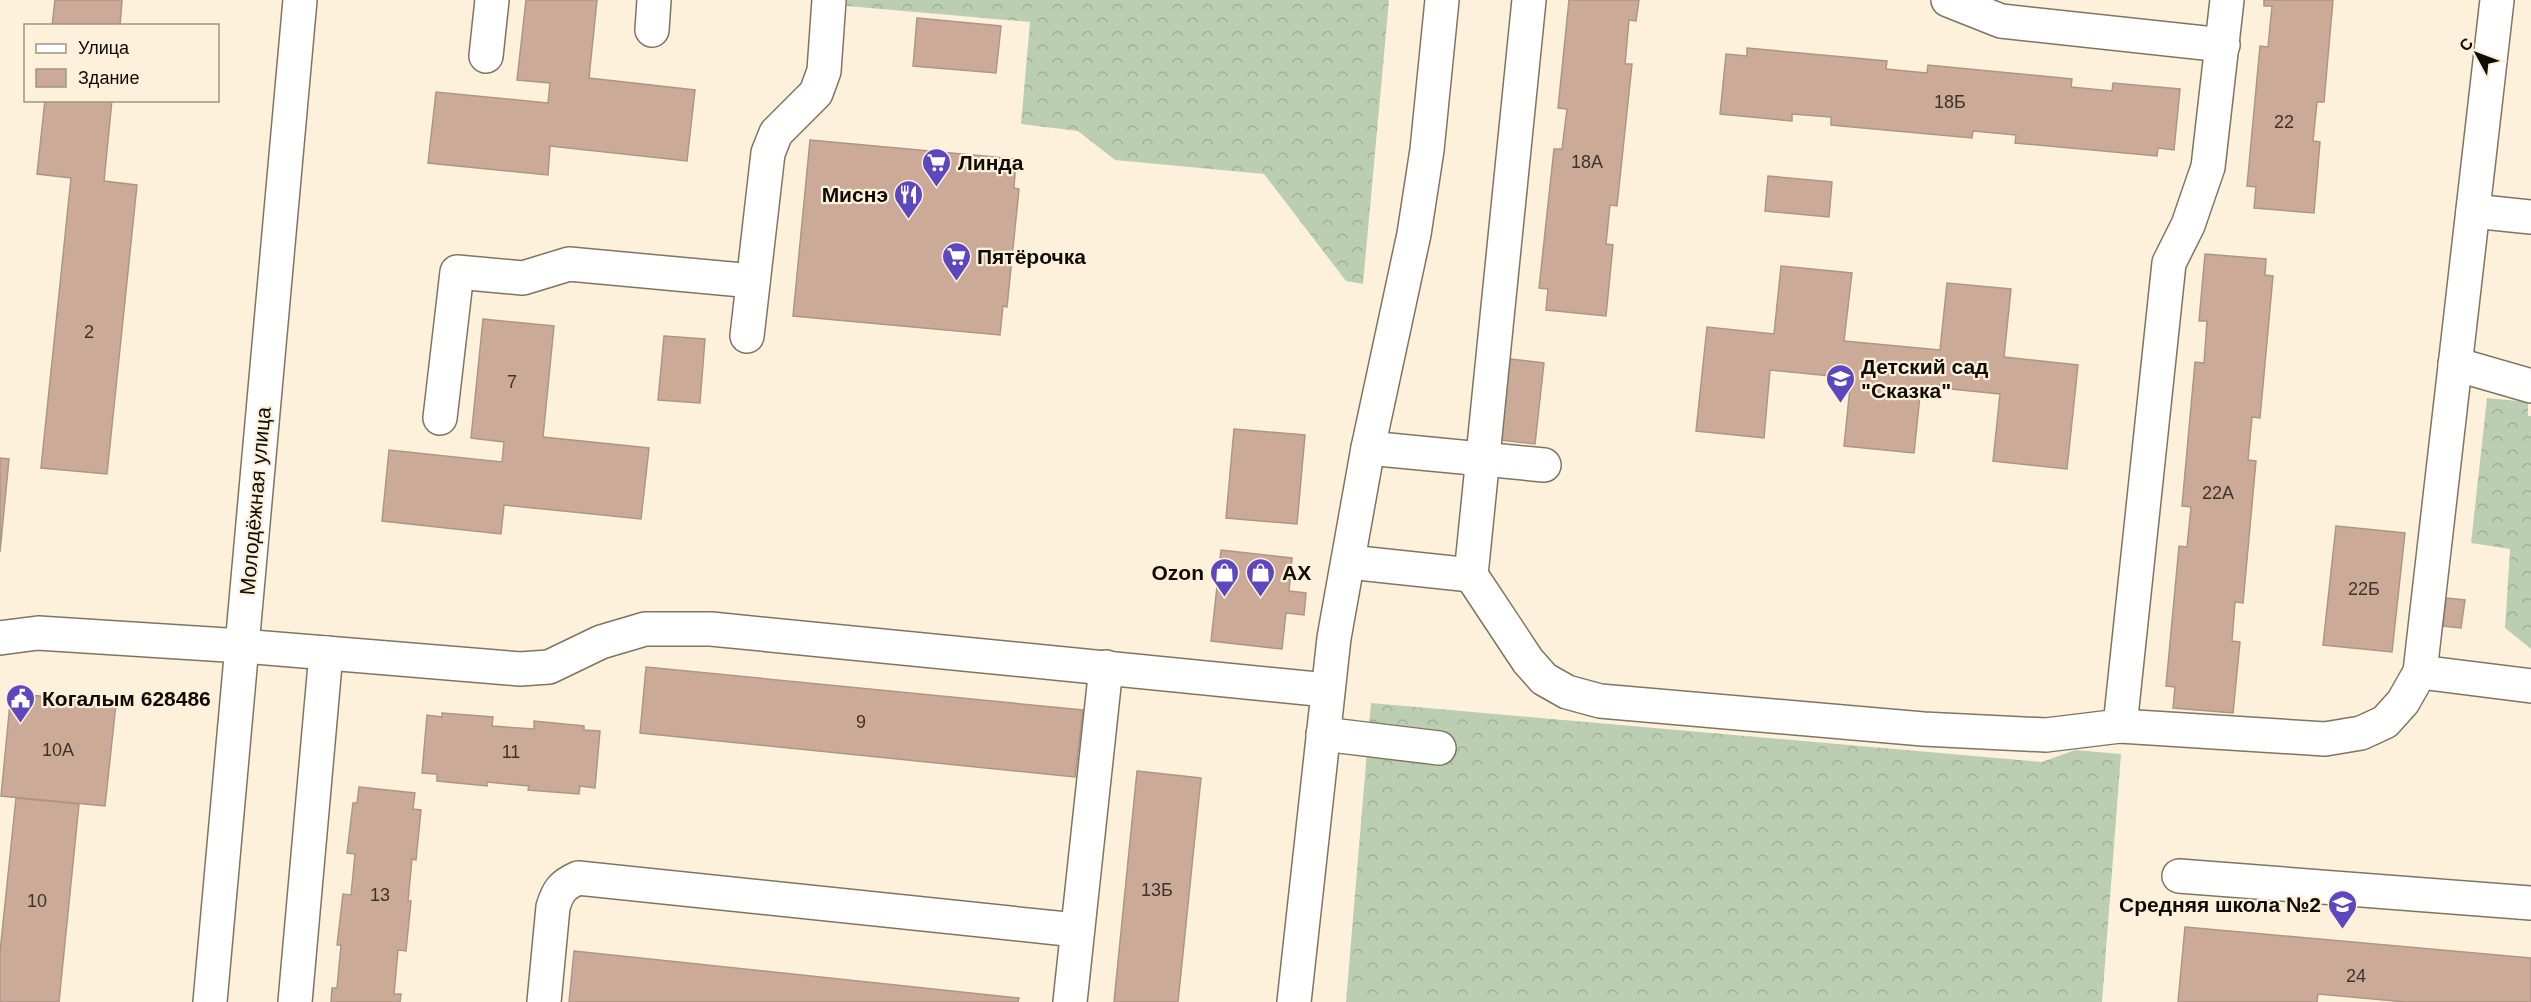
<svg xmlns="http://www.w3.org/2000/svg" width="2531" height="1002" font-family="Arial,sans-serif">
	<style>
		.forest { fill: url(#forest-crowns) }
		.building { fill: #ccaa98; stroke: #ac968a; stroke-width: 1.5 }
		.lines { fill: none; stroke-linecap: round; stroke-linejoin: round }
		.minor-casing { stroke: #7f7461; stroke-width: 36 }
		.minor { stroke: #fff; stroke-width: 33 }
		.labels { text-anchor: middle; dominant-baseline: central; stroke-width: 4.5; stroke-linejoin: round; paint-order: stroke }
		.number-label { font-size: 18px; fill: #3e332a }
		.poi-label { font-size: 21px; font-weight: bold; fill: #0f0b05; stroke: #fef1dc; text-anchor: start }
		.street-label { font-size: 21px; fill: #0f0b05; stroke: #fef1dc }
	</style>
	<defs>
		<pattern id="forest-crowns" width="20" height="18" patternUnits="userSpaceOnUse" patternTransform="scale(1.5)"><rect width="20" height="18" fill="#bcceb1"/><path d="M2 6a3 3 0 1 1 6 0M12 15a3 3 0 1 1 6 0" fill="none" stroke="#a0b097"/></pattern>
	</defs>
	<rect width="100%" height="100%" fill="#fef1dc"/>
	<g class="forest">
		<polygon points="847,0 1389,0 1363,284 1346,281 1264,174 1115,160 1078,131 1021,124 1030,22 847,6"/>
		<polygon points="2487,398 2528,402 2528,416 2531,416 2531,649 2505,628 2510,549 2471,543"/>
		<polygon points="1371,703 2042,762 2075,750 2121,754 2102,1002 1346,1002"/>
	</g>
	<g class="building">
		<polygon points="55,0 122,0 120,26 52,26"/>
		<polygon points="526,0 597,0 589,78 695,90 687,161 550,146 548,175 428,163 436,92 548,103 550,83 517,80"/>
		<polygon points="1569,0 1639,0 1636,21 1629,20 1625,64 1632,64 1617,206 1610,205 1606,244 1613,245 1606,316 1546,310 1548,289 1539,288 1554,149 1562,149 1567,109 1558,108"/>
		<polygon points="2264,0 2333,0 2324,102 2317,102 2313,141 2320,142 2314,213 2254,208 2256,187 2247,186 2260,46 2268,47 2272,6 2264,6"/>
		<polygon points="917,18 1001,26 996,73 913,66"/>
		<polygon points="1747,48 1887,61 1886,69 1927,73 1928,65 2072,79 2071,87 2112,91 2113,83 2180,89 2174,150 2158,148 2157,156 2015,143 2016,135 1973,131 1972,138 1831,125 1831,117 1792,114 1792,121 1720,114 1726,54 1747,56"/>
		<polygon points="45,100 112,100 104,181 137,185 107,474 41,468 71,178 37,174"/>
		<polygon points="810,140 1016,159 1014,188 1019,189 1007,307 1003,306 1000,335 793,316"/>
		<polygon points="1768,176 1832,182 1829,217 1765,211"/>
		<polygon points="2205,254 2266,259 2265,275 2273,276 2260,418 2252,417 2248,460 2256,461 2243,603 2235,602 2232,641 2240,642 2233,713 2173,708 2175,687 2166,686 2179,546 2187,547 2191,507 2182,506 2195,362 2204,363 2207,321 2199,321"/>
		<polygon points="1781,266 1852,273 1844,341 1940,350 1947,283 2011,289 2004,357 2078,365 2067,469 1993,461 2000,394 1921,386 1914,453 1844,446 1851,378 1770,370 1764,438 1696,431 1707,327 1774,334"/>
		<polygon points="483,319 554,326 543,437 649,448 641,519 504,505 501,534 382,521 389,450 502,462 504,442 471,438"/>
		<polygon points="664,336 705,339 700,403 658,400"/>
		<polygon points="1502,358 1544,363 1535,444 1492,439"/>
		<polygon points="1234,429 1305,435 1297,524 1226,518"/>
		<polygon points="0,458 9,459 0,552"/>
		<polygon points="2336,526 2405,533 2392,652 2323,645"/>
		<polygon points="1221,550 1292,558 1289,591 1306,593 1304,615 1286,613 1282,649 1211,641"/>
		<polygon points="2446,598 2465,600 2461,628 2443,626"/>
		<polygon points="646,667 1083,710 1075,777 640,733"/>
		<polygon points="11,693 116,704 105,806 1,796"/>
		<polygon points="442,713 493,717 492,726 534,729 534,721 584,726 584,730 600,731 595,788 580,786 579,794 528,790 529,786 487,782 487,786 437,781 437,774 422,773 427,715 442,717"/>
		<polygon points="1137,771 1201,778 1178,1002 1114,1002"/>
		<polygon points="359,787 415,793 413,809 421,810 416,860 412,859 408,901 411,901 406,951 398,950 394,994 401,994 400,1002 331,1002 332,988 337,988 341,945 337,945 343,894 351,895 355,854 347,853 353,803 357,803"/>
		<polygon points="16,798 79,804 59,1002 0,1002 0,952"/>
		<polygon points="2185,927 2531,958 2531,1002 2406,1002 2318,994 2317,1002 2178,1002"/>
		<polygon points="574,951 1019,998 1018,1002 569,1002"/>
	</g>
	<g class="lines">
		<defs>
			<g id="minor">
				<polyline points="1529,0 1471,575 1528,661 1544,679 1567,692 1600,701 1923,729 2046,735 2120,726 2325,739 2361,733 2385,722 2403,702 2420,672 2497,0"/>
				<polyline points="1948,0 2001,21 2223,45"/>
				<polyline points="652,30 654,0"/>
				<polyline points="486,56 492,0"/>
				<polyline points="2473,211 2531,217"/>
				<polyline points="747,336 768,153 776,133 816,93 824,71 829,0"/>
				<polyline points="2455,364 2531,386"/>
				<polyline points="440,418 457,272 523,278 569,264 753,281"/>
				<polyline points="1368,448 1544,465"/>
				<polyline points="1349,562 1471,575"/>
				<polyline points="0,638 38,633 242,646 520,669 549,667 601,642 645,629 711,629 1327,690"/>
				<polyline points="2420,672 2531,686"/>
				<polyline points="2120,726 2169,263 2188,225 2208,167 2227,0"/>
				<polyline points="1323,734 1439,748"/>
				<polyline points="2179,876 2531,903"/>
				<polyline points="210,1002 300,0"/>
				<polyline points="295,1002 326,653"/>
				<path d="M544,1002L553,907C558,891 562,885 578,878L1076,930"/>
				<polyline points="1070,1002 1106,667"/>
				<polyline points="1294,1002 1334,638 1368,448 1414,234 1427,150 1442,0"/>
			</g>
		</defs>
		<use href="#minor" class="minor-casing"/>
		<use href="#minor" class="minor"/>
	</g>
	<defs>
		<symbol id="supermarket-pin" viewBox="-11 -11 22 30"><path d="M0 17L-7.5 6A9.5 9.5 0 1 1 7.5 6Z" fill="#5c47bf" stroke="#fef1dc"/><path d="M-6-5.5h2.5l.6 2H6L4.5 2H-2.5L-4.4-4H-6ZM-1.5 3.2a1.3 1.3 0 1 0 .1 0ZM3 3.2a1.3 1.3 0 1 0 .1 0Z" fill="#fff"/></symbol>
		<symbol id="restaurant-pin" viewBox="-11 -11 22 30"><path d="M0 17L-7.5 6A9.5 9.5 0 1 1 7.5 6Z" fill="#5c47bf" stroke="#fef1dc"/><path d="M-5-6h1v4h1v-4h1v4h1v-4h1v5L-1.5 .5V6h-2V.5L-5-1ZM5-6V6H3V1.5H1.5Q1.5-4 5-6Z" fill="#fff"/></symbol>
		<symbol id="school-pin" viewBox="-11 -11 22 30"><path d="M0 17L-7.5 6A9.5 9.5 0 1 1 7.5 6Z" fill="#5c47bf" stroke="#fef1dc"/><path d="M0-5L7-2L0 1L-7-2ZM-4 1L0 2.5L4 1V4Q0 6-4 4Z" fill="#fff"/></symbol>
		<symbol id="shop-pin" viewBox="-11 -11 22 30"><path d="M0 17L-7.5 6A9.5 9.5 0 1 1 7.5 6Z" fill="#5c47bf" stroke="#fef1dc"/><path d="M-5-2.5h2.3a2.7 3.5 0 0 1 5.4 0H5L5.5 6h-11ZM-1.5-2.5h3a1.5 2.3 0 0 0-3 0Z" fill="#fff"/></symbol>
		<symbol id="civic-pin" viewBox="-11 -11 22 30"><path d="M0 17L-7.5 6A9.5 9.5 0 1 1 7.5 6Z" fill="#5c47bf" stroke="#fef1dc"/><path d="M-.6-6.5H3V-4.5H.6V-3L4-1V1h2V6H-6V1h2V-1L-.6-3ZM-1.2 2.5V6h2.4V2.5Z" fill="#fff"/></symbol>
	</defs>
	<g fill-rule="evenodd">
		<use href="#supermarket-pin" x="920" y="146" width="33" height="45"/>
		<use href="#restaurant-pin" x="892" y="178" width="33" height="45"/>
		<use href="#supermarket-pin" x="940" y="240" width="33" height="45"/>
		<use href="#school-pin" x="1824" y="362" width="33" height="45"/>
		<use href="#shop-pin" x="1208" y="556" width="33" height="45"/>
		<use href="#shop-pin" x="1244" y="556" width="33" height="45"/>
		<use href="#civic-pin" x="4" y="682" width="33" height="45"/>
		<use href="#school-pin" x="2326" y="888" width="33" height="45"/>
	</g>
	<g class="labels">
		<g class="number-label">
			<text x="1950" y="102">18Б</text>
			<text x="2284" y="122">22</text>
			<text x="1587" y="162">18А</text>
			<text x="89" y="332">2</text>
			<text x="512" y="382">7</text>
			<text x="2218" y="493">22А</text>
			<text x="2364" y="589">22Б</text>
			<text x="861" y="722">9</text>
			<text x="58" y="750">10А</text>
			<text x="511" y="752">11</text>
			<text x="1157" y="890">13Б</text>
			<text x="380" y="895">13</text>
			<text x="37" y="901">10</text>
			<text x="2356" y="976">24</text>
		</g>
		<g class="poi-label">
			<text x="958" y="162">Линда</text>
			<text x="888" y="194" text-anchor="end">Миснэ</text>
			<text x="977" y="256">Пятёрочка</text>
			<text x="1861" y="366">Детский сад<tspan x="1861" dy="24">"Сказка"</tspan></text>
			<text x="1204" y="572" text-anchor="end">Ozon</text>
			<text x="1282" y="572">АХ</text>
			<text x="42" y="698">Когалым 628486</text>
			<text x="2321" y="904" text-anchor="end">Средняя школа №2</text>
		</g>
		<g class="street-label">
			<text transform="translate(255 501) rotate(-85)">Молодёжная улица</text>
		</g>
	</g>
	<rect x="24" y="24" width="195" height="78" fill="#fef1dc" stroke="#9e9586" stroke-width="1.5"/>
	<rect x="36" y="44" width="30" height="9" fill="#ffffff" stroke="#9e9586" stroke-width="1.5"/>
	<text x="78" y="54" font-size="18" fill="#0f0b05">Улица</text>
	<rect x="36" y="69" width="30" height="18" fill="#ccaa98" stroke="#9e9586" stroke-width="1.5"/>
	<text x="78" y="84" font-size="18" fill="#0f0b05">Здание</text>
	<g transform="translate(2477 54) rotate(311)" stroke="#fef1dc" stroke-width="4.5" paint-order="stroke">
	<path d="M0-4.5L10 22L0 15L-10 22Z" fill="#0f0b05"/>
	<text y="-9" font-size="16" font-weight="bold" text-anchor="middle" fill="#0f0b05">С</text>
	</g>
</svg>
